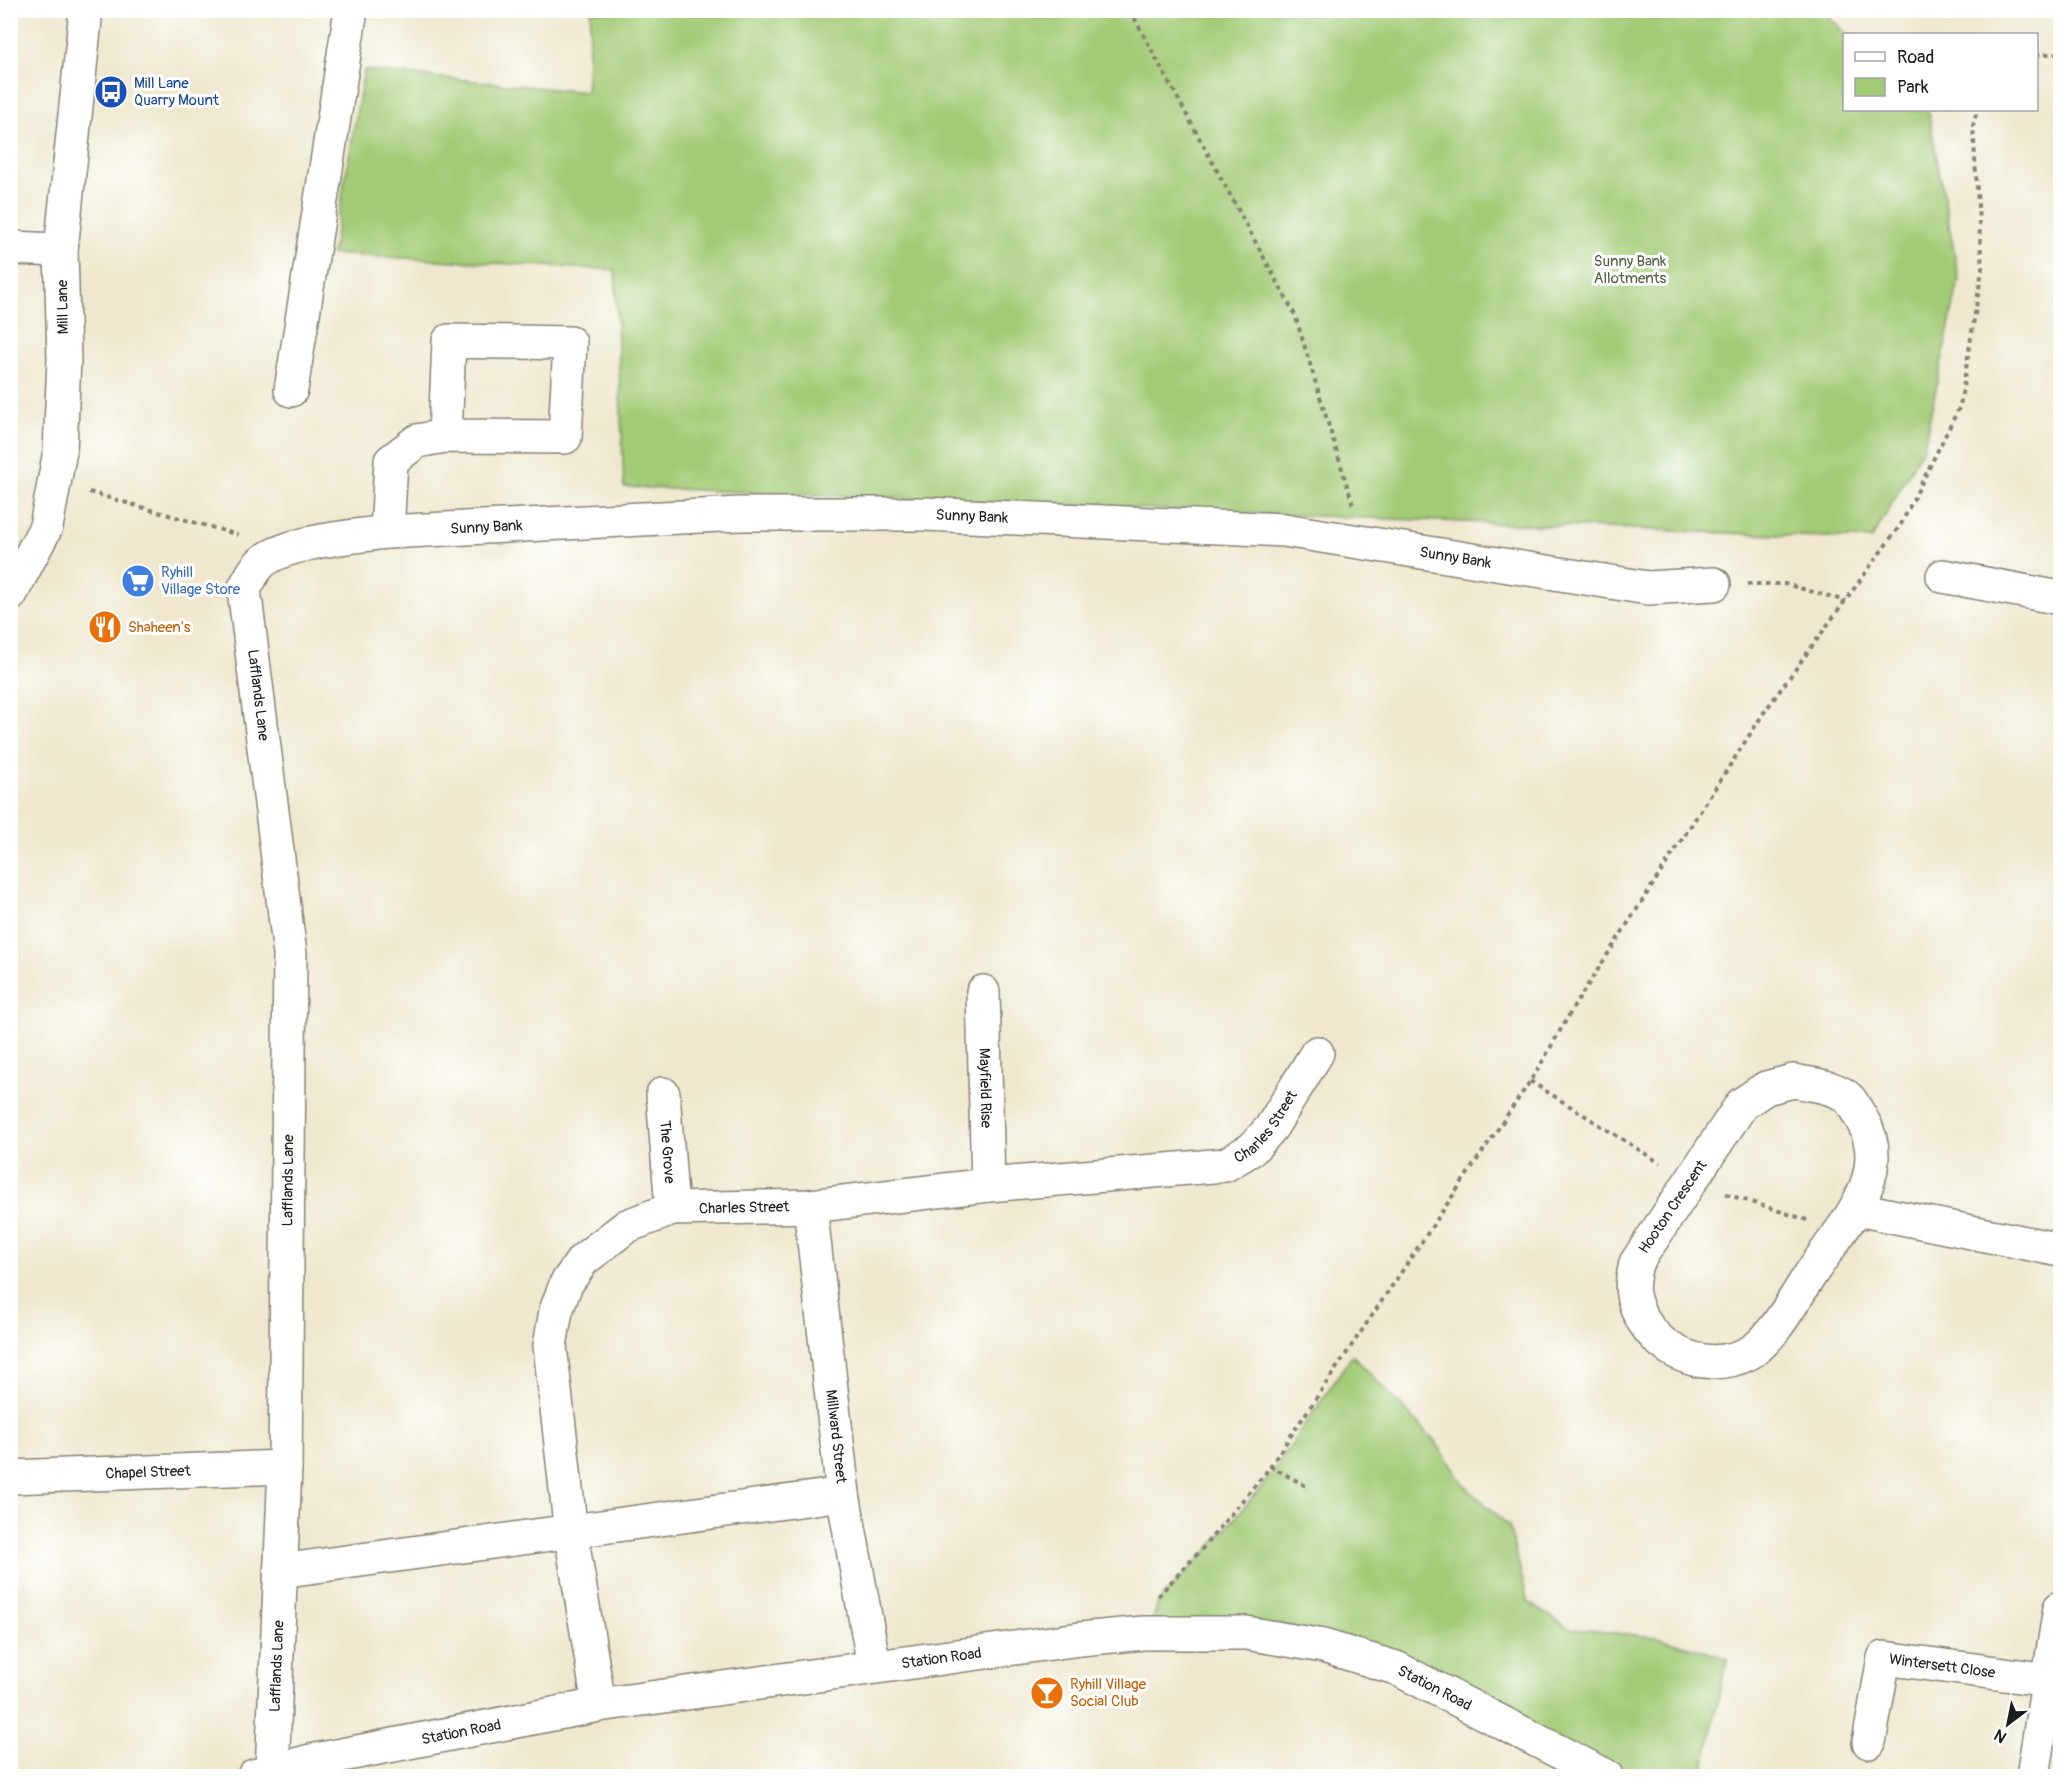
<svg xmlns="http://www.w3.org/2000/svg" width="2071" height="1787" font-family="Pangolin,sans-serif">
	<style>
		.green { fill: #a3cb76; stroke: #607449; stroke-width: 1.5 }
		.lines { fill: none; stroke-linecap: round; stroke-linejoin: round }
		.minor-casing { stroke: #868275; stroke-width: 36 }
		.path { stroke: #868275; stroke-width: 4; stroke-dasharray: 4.5 4.5; stroke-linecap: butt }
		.minor { stroke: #fff; stroke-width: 33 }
		.labels { text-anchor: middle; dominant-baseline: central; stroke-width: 6; stroke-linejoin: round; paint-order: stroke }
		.transit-label { font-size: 15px; fill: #164399; stroke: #fff; text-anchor: start }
		.park-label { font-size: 15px; fill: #526240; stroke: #fff }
		.street-label { font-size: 15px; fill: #1c1c1c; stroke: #fff }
		.shop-label { font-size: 15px; fill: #366cbe; stroke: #fff; text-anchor: start }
		.food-label { font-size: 15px; fill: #c56008; stroke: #fff; text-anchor: start }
	</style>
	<rect width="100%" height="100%" fill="#fff"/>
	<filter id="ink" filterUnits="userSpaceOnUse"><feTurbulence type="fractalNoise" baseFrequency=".0167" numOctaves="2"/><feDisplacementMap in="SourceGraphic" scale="12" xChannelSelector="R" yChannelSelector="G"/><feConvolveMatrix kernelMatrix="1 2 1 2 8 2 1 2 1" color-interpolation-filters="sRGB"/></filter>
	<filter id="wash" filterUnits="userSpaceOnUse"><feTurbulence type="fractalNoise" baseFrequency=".008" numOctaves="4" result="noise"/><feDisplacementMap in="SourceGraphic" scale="24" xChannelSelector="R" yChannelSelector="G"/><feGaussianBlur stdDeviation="1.35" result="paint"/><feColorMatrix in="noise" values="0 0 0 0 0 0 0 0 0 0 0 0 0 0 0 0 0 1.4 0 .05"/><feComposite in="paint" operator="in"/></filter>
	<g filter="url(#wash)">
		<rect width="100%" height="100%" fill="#efe8ce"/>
		<g class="green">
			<polygon points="1822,10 1846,34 1844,110 1928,110 1959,279 1924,446 1872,539 624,487 615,270 332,254 364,70 586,92 591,11"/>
			<polygon points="1352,1355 1435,1441 1463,1484 1509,1526 1528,1602 1568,1628 1655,1637 1727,1658 1702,1776 1622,1776 1395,1662 1151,1627 1158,1602 1208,1550 1268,1479"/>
		</g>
	</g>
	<g filter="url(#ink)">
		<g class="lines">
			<defs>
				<g id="minor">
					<polyline points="10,248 61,250"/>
					<polyline points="291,390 351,10"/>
					<polyline points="387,532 391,461 417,441 445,436 565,437 570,343 449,341 445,436"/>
					<polyline points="1943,576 2060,598"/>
					<polyline points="10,595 46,527 60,451 64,359 61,250 86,10"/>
					<path id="s1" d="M983,992L988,1185"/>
					<path d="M1793,1081C1809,1084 1836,1086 1849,1099C1853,1103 1857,1112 1861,1118C1896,1175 1840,1228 1810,1275C1795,1297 1772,1341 1749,1353C1701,1378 1644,1346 1633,1295C1631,1285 1634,1273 1636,1263L1742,1104L1766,1088Z"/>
					<path id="s2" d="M663,1094L672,1209"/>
					<path id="s3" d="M810,1206L843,1494L874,1666"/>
					<polyline points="1857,1209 2060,1250"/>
					<path id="s4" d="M10,1477L285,1467"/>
					<polyline points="280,1571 843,1494"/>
					<path id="s5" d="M599,1705L571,1533L550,1346L556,1311L566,1284L583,1260L627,1226L672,1209L810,1206L988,1185L1225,1165L1252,1149L1271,1128L1317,1053"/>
					<path id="s6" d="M1869,1742L1884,1658L2049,1680"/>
					<path id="s7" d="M272,1772L285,1467L290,954L244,589C249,581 253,571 259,565C280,542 356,536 387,532L740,514H924L1284,530L1648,588L1714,584"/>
					<path id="s8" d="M254,1776L311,1761L599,1705L1080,1639L1144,1633H1246L1323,1646L1396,1668L1606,1776"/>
					<polyline points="2033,1776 2060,1608"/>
				</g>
			</defs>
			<use href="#minor" class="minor-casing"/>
			<g class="path">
				<polyline points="1130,10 1295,315 1353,505"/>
				<polyline points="2036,55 2060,53"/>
				<polyline points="89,492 238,535"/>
				<polyline points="1747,584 1785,584 1846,601"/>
				<polyline points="1530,1081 1660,1163"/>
				<polyline points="1726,1194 1807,1220"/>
				<polyline points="1270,1466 1306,1486"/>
				<polyline points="1158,1596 1201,1550 1267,1471 1537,1071 1573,1008 1765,711 1901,524 1960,406 1982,270 1973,126 1977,110"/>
			</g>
			<use href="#minor" class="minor"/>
		</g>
	</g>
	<defs>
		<symbol id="bus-disc" viewBox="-11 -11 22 22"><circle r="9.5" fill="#1a4fb4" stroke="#fff"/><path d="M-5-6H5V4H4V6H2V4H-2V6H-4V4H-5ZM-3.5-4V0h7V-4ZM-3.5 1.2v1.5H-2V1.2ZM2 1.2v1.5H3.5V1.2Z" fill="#fff"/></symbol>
		<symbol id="supermarket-disc" viewBox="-11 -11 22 22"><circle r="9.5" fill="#3f7fe0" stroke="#fff"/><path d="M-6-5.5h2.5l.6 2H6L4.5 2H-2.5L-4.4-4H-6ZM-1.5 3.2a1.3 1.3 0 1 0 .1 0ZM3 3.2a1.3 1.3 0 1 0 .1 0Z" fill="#fff"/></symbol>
		<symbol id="restaurant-disc" viewBox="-11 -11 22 22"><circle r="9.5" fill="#e8710a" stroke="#fff"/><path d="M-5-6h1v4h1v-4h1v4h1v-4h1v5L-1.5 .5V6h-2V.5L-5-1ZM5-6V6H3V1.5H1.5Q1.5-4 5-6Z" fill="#fff"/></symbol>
		<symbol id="bar-disc" viewBox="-11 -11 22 22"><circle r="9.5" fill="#e8710a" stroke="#fff"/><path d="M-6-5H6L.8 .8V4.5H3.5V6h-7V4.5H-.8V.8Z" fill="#fff"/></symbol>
	</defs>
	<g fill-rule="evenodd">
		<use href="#bus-disc" x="92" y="73" width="38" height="38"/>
		<use href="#supermarket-disc" x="119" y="562" width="38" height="38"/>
		<use href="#restaurant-disc" x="86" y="608" width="38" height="38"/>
		<use href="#bar-disc" x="1028" y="1674" width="38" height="38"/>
	</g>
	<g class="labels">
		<g class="transit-label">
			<text x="134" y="83">Mill Lane<tspan x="134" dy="17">Quarry Mount</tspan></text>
		</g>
		<g class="park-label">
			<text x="1630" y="261">Sunny Bank<tspan x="1630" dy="17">Allotments</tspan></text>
		</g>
		<g class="street-label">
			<text transform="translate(63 307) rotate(-91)">Mill Lane</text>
			<text stroke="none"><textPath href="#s7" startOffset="1934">Sunny Bank</textPath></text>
			<text stroke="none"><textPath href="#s7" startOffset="1448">Sunny Bank</textPath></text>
			<text stroke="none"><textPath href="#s7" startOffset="2420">Sunny Bank</textPath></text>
			<text transform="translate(258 695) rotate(83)">Lafflands Lane</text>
			<text stroke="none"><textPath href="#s1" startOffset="96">Mayfield Rise</textPath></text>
			<text stroke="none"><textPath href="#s5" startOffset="1172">Charles Street</textPath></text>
			<text stroke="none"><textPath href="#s2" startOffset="58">The Grove</textPath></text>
			<text stroke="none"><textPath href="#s7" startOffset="592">Lafflands Lane</textPath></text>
			<text stroke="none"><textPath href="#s5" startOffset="632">Charles Street</textPath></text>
			<text transform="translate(1673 1207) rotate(-56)">Hooton Crescent</text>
			<text stroke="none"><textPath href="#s3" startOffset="232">Millward Street</textPath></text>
			<text stroke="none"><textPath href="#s4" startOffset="138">Chapel Street</textPath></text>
			<text stroke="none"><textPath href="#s8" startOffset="698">Station Road</textPath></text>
			<text stroke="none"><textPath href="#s7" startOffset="106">Lafflands Lane</textPath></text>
			<text stroke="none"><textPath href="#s6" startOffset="144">Wintersett Close</textPath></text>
			<text stroke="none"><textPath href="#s8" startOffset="1202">Station Road</textPath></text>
			<text stroke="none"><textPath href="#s8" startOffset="212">Station Road</textPath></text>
		</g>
		<g class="shop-label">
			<text x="161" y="572">Ryhill<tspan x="161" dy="17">Village Store</tspan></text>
		</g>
		<g class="food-label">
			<text x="128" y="627">Shaheen's</text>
			<text x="1070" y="1684">Ryhill Village<tspan x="1070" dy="17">Social Club</tspan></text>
		</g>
	</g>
	<rect width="2071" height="1787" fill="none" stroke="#fff" stroke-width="36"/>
	<rect x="1843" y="33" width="195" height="78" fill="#ffffff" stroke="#a4a4a4" stroke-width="1.5"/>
	<rect x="1855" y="52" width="30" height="9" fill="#ffffff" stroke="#a4a4a4" stroke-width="1.5"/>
	<text x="1897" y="63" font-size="18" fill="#1c1c1c">Road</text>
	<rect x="1855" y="78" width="30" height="18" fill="#a3cb76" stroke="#a4a4a4" stroke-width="1.5"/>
	<text x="1897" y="93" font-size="18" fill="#1c1c1c">Park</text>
	<g transform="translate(2008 1724) rotate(212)" stroke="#ffffff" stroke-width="4.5" paint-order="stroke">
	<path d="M0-4.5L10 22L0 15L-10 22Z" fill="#1c1c1c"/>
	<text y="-9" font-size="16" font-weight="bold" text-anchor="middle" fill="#1c1c1c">N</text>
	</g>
</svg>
